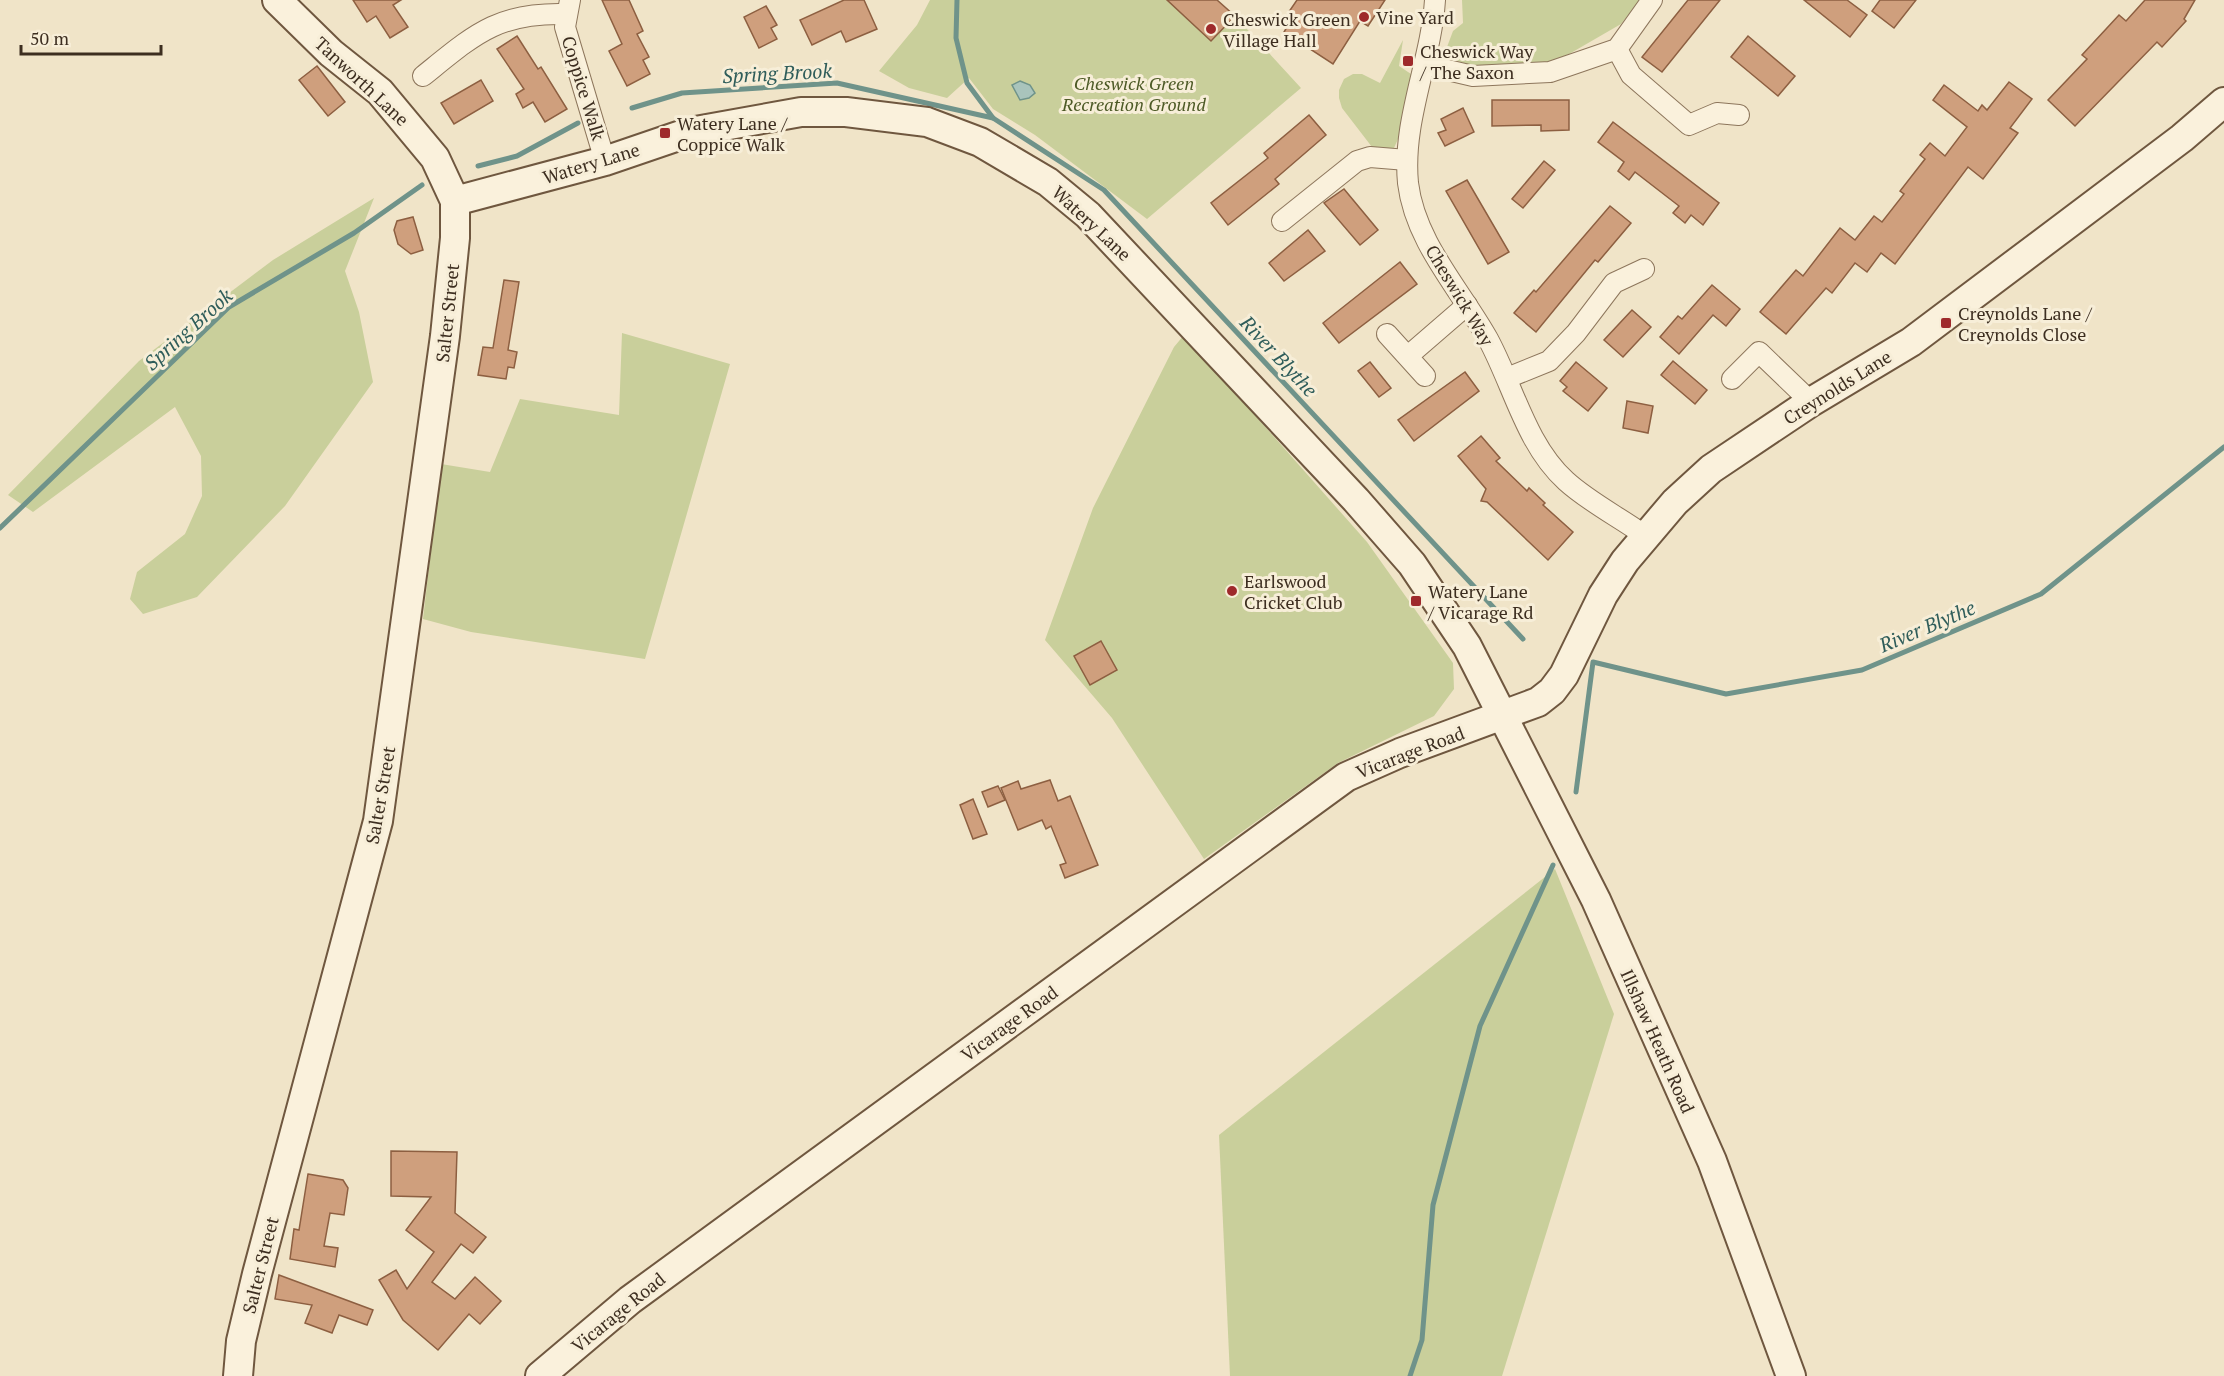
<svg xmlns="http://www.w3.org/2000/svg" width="2224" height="1376" font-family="'PT Serif',serif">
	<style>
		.green { fill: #c9cf9b }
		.water { fill: #a9c4bc; stroke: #6f938a; stroke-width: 1.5 }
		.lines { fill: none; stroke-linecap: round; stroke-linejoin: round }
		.stream { stroke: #6f938a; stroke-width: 5 }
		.building { fill: #cf9f7d; stroke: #8d5f41; stroke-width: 1.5 }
		.street-casing { stroke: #8d765c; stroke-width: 22 }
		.secondary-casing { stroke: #6f573f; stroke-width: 32 }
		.street { stroke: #faf1dc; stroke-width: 20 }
		.secondary { stroke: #faf1dc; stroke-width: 28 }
		.poi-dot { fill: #9e2a2b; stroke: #f7eed8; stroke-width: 2 }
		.labels { text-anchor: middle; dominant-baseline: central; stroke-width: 6; stroke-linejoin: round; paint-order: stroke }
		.poi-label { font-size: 18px; fill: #3d2e20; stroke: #f7eed8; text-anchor: start }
		.street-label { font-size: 18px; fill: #3d2e20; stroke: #f7eed8 }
		.park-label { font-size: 18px; font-style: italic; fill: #4d5a26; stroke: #f7eed8 }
		.water-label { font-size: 20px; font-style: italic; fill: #2f5d5a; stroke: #f7eed8 }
	</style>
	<rect width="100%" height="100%" fill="#f0e4c8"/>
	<g class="green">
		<polygon points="930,0 1171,0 1170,2 1211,41 1235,16 1301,88 1147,219 1035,135 993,109 969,78 947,98 909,88 879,71 917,25"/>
		<polygon points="1462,0 1640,0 1621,24 1557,61 1481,69 1452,59 1447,47 1453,31 1463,23"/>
		<polygon points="1403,40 1399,66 1411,74 1398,139 1394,148 1383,152 1372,147 1342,108 1339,98 1339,90 1344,79 1353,74 1362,74 1380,83"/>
		<polygon points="374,198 345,271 359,312 373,382 285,506 197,597 143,614 130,599 137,572 185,534 202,496 201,456 175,407 33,512 8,495 139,361 273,260"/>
		<polygon points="622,333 730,364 645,659 471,632 423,619 441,464 490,472 520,399 619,415"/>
		<polygon points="1184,335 1367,542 1453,663 1454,689 1434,716 1338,763 1204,859 1112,718 1045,640 1093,508 1174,347"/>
		<polygon points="1555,869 1614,1014 1502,1376 1230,1376 1219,1135"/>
	</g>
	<polygon class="water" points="1020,81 1030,85 1035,93 1029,98 1020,100 1012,85"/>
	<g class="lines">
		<g class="stream">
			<polyline points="957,0 956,38 967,83 993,118 1104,190 1523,639"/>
			<polyline points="632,108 682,93 837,83 993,118"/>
			<polyline points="478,166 517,156 578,123"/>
			<polyline points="0,528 229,307 354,233 422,185"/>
			<polyline points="1576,792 1593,662 1726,694 1862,670 2041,594 2224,447"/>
			<polyline points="1410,1376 1422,1340 1433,1205 1480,1026 1553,865"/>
		</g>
	</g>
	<g class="building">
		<polygon points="353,0 401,0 393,5 408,27 390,38 376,16 367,22"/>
		<polygon points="602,0 629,0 643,31 637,34 649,57 643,60 650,74 627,86 609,51 622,44"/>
		<polygon points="844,0 864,0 877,29 846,42 841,31 812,45 800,20"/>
		<polygon points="1167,0 1217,0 1235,16 1211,41"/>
		<polygon points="1297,0 1385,0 1368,26 1360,21 1333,64 1284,32 1290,22 1284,19"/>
		<polygon points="1688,0 1720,0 1662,72 1642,57"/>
		<polygon points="1804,0 1847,0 1867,15 1850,37"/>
		<polygon points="1880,0 1916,0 1894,28 1872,11"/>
		<polygon points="2145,0 2195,0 2184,19 2186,21 2162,47 2157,42 2075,126 2048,100 2087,59 2082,55 2119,15 2126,21"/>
		<polygon points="766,6 777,25 771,28 777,39 759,48 744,17"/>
		<polygon points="517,36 538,69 541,67 567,109 545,122 533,102 523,108 516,94 524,89 497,49"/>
		<polygon points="1748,36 1795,76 1778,96 1731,57"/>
		<polygon points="317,66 345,102 328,116 299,80"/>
		<polygon points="481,80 493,101 454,124 441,103"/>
		<polygon points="2009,82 2032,99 2010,128 2018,133 1983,179 1968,167 1895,264 1881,253 1867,272 1855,263 1832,293 1826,288 1786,334 1760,312 1796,270 1803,276 1840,228 1855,240 1874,216 1882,222 1904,194 1900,191 1925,159 1920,155 1930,143 1945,156 1967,127 1933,100 1944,85 1978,111 1982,105 1987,110"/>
		<polygon points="1492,100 1569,100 1569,130 1541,131 1541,125 1492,126"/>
		<polygon points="1463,108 1474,132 1445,146 1438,133 1446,130 1441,119"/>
		<polygon points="1309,115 1326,135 1275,179 1279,184 1228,225 1211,203 1268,158 1264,153"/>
		<polygon points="1613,122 1719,203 1703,225 1691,215 1685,223 1673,213 1679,206 1635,172 1629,180 1618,171 1624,162 1598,142"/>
		<polygon points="1544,161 1555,170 1523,208 1512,199"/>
		<polygon points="1467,180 1509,252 1488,264 1446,191"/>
		<polygon points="1344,189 1378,230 1360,245 1324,203"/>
		<polygon points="1610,206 1631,223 1598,262 1595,260 1536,332 1514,313 1534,290 1536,292"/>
		<polygon points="413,217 423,250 411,254 398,244 394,230 397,221"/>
		<polygon points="1308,230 1325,251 1284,281 1269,263"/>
		<polygon points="1400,262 1417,284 1339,343 1323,323"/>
		<polygon points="504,280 519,282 508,350 517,352 514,368 508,367 506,379 478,375 483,347 493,348"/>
		<polygon points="1712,285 1740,309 1726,326 1713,315 1679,354 1660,337 1678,316 1682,319"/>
		<polygon points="1632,310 1651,327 1623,357 1604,340"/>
		<polygon points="1673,361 1707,390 1695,404 1661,375"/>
		<polygon points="1370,362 1391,388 1379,397 1358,371"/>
		<polygon points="1576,362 1607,388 1588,411 1563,391 1567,387 1560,381"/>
		<polygon points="1465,372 1479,391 1414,441 1398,420"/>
		<polygon points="1627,401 1653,406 1648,433 1623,428"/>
		<polygon points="1481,436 1500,458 1496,461 1527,491 1529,488 1545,503 1543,505 1573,532 1548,560 1487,502 1481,501 1486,489 1458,456"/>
		<polygon points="1101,641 1117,670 1090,685 1074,656"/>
		<polygon points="1050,780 1058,801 1070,796 1098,865 1065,878 1060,865 1066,863 1051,826 1046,829 1042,820 1018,830 1001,788 1018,781 1021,789"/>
		<polygon points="998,786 1005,800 988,807 982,792"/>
		<polygon points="973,799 987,834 973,839 960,805"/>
		<polygon points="391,1151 457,1152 455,1213 486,1237 473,1253 461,1244 432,1282 455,1299 475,1277 501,1301 480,1324 469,1314 438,1350 403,1320 379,1280 396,1270 407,1289 434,1252 406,1230 431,1197 391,1196"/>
		<polygon points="308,1174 343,1180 348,1188 344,1215 330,1213 324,1246 338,1248 335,1267 290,1259 294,1229 299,1230"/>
		<polygon points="279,1275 373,1310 367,1325 339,1315 332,1333 305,1323 312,1305 275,1299"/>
	</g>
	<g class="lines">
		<defs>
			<g id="street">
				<polyline points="570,0 565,27 605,161"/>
				<path d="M1435,0C1431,62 1402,120 1408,183C1415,242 1460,289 1488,339C1513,385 1526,445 1566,481C1589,502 1619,517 1644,535"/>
				<polyline points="1617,49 1631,75 1689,125 1717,113 1739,115"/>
				<polyline points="1426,65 1473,76 1550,72 1617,49 1652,0"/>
				<path d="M423,76C474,35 497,12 566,14"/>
				<polyline points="1282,221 1357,161 1370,157 1407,160"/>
				<polyline points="1387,334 1425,376"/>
				<polyline points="1408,356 1467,305"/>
				<polyline points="1507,378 1549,361 1576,333 1614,283 1644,269"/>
				<polyline points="1732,379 1759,352 1811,402"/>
			</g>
			<g id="secondary">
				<polyline points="455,201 605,161 690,132 801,112 846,112 927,122 980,142 1048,182 1088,215 1356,500 1412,564 1467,646 1596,900 1712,1161 1791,1376"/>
				<polyline points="238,1376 241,1341 257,1274 378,821 445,336 455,238 455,201 435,158 380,92 331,53 277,0"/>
				<polyline points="540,1376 630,1300 1346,777 1400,753 1538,702 1552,691 1564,675 1603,595 1625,561 1675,502 1711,469 1811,402 1911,342 2182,138 2224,102"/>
			</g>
		</defs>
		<use href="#street" class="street-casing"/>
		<use href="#secondary" class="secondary-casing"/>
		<use href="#street" class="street"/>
		<use href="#secondary" class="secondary"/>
	</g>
	<g class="poi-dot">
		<circle cx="1364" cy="17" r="6"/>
		<circle cx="1211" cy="29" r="6"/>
		<rect x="1402" y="55" width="12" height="12" rx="3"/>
		<rect x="659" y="127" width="12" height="12" rx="3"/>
		<rect x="1940" y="317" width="12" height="12" rx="3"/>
		<circle cx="1232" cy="591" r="6"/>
		<rect x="1410" y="595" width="12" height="12" rx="3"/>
	</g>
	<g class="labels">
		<g class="poi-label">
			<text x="1376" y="17">Vine Yard</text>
			<text x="1223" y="19">Cheswick Green<tspan x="1223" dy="21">Village Hall</tspan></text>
			<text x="1420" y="51">Cheswick Way<tspan x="1420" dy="21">/ The Saxon</tspan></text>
			<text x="677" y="123">Watery Lane /<tspan x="677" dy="21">Coppice Walk</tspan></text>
			<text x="1958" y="313">Creynolds Lane /<tspan x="1958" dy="21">Creynolds Close</tspan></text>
			<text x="1244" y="581">Earlswood<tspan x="1244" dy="21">Cricket Club</tspan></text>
			<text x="1428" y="591">Watery Lane<tspan x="1428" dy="21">/ Vicarage Rd</tspan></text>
		</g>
		<g class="street-label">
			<text transform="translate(362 81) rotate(43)">Tanworth Lane</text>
			<text transform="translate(584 88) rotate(73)">Coppice Walk</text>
			<text transform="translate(591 163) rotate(-17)">Watery Lane</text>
			<text transform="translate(1092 223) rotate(43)">Watery Lane</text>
			<text transform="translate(1460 295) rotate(59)">Cheswick Way</text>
			<text transform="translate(447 313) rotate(-84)">Salter Street</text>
			<text transform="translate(1837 387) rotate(-32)">Creynolds Lane</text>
			<text transform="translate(1410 752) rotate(-21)">Vicarage Road</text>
			<text transform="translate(380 795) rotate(-80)">Salter Street</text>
			<text transform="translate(1009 1023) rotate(-36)">Vicarage Road</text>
			<text transform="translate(1658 1041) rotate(66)">Illshaw Heath Road</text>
			<text transform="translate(260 1265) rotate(-76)">Salter Street</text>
			<text transform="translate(618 1312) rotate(-39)">Vicarage Road</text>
		</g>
		<g class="park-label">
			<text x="1134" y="83">Cheswick Green<tspan x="1134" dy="21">Recreation Ground</tspan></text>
		</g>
		<g class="water-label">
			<text transform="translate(777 73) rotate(-3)">Spring Brook</text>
			<text transform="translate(188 329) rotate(-42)">Spring Brook</text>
			<text transform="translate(1279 356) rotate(47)">River Blythe</text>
			<text transform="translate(1927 626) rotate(-23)">River Blythe</text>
		</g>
	</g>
	<path d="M21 45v9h140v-9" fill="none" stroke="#3d2e20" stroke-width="3"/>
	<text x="30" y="45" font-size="18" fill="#3d2e20" stroke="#f7eed8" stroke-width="4.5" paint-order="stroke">50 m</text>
</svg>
